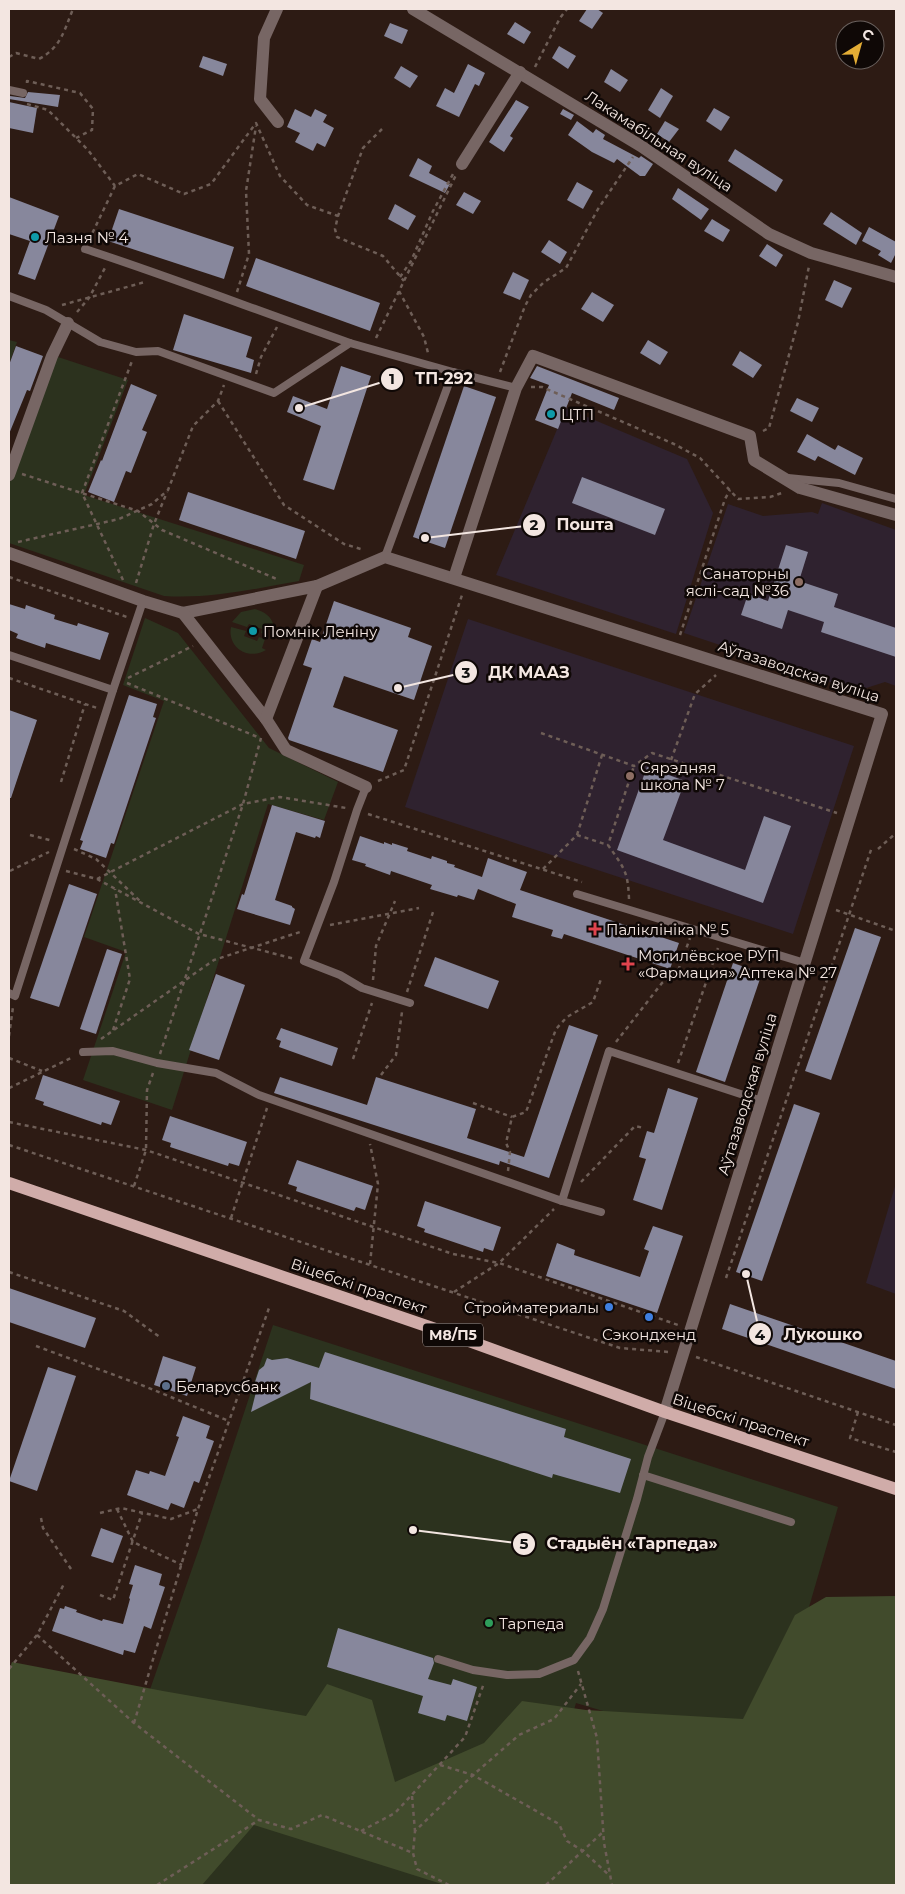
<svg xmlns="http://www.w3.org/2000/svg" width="905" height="1894" font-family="Montserrat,sans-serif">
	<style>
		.education { fill: #2f222f }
		.green { fill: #2c321e }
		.forest { fill: #414b2c }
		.building { fill: #87879c }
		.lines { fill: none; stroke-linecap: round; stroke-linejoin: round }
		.path { stroke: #6e5e57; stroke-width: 2.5; stroke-dasharray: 4 4; stroke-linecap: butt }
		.service { stroke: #776664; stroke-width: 8 }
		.minor { stroke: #776664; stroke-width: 12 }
		.primary { stroke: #d0aca9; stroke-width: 12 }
		.culture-dot { fill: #0f9aa8; stroke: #0f0806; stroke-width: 2 }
		.education-dot { fill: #8d6e63; stroke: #0f0806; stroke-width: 2 }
		.health-dot { fill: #e0444e; stroke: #0f0806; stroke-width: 2 }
		.shop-dot { fill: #3f7fe0; stroke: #0f0806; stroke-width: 2 }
		.service-dot { fill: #5c6f8a; stroke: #0f0806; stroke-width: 2 }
		.leisure-dot { fill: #2e9e5b; stroke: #0f0806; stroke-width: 2 }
		.labels { text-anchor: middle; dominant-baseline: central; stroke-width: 5; stroke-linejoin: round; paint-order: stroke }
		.shield { fill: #0f0806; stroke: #afa39f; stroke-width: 1 }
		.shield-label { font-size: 14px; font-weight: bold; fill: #f3e6e1 }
		.street-label { font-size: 15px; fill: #f3e6e1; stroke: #0f0806 }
		.poi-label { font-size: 15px; fill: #f3e6e1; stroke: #0f0806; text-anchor: start }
		.leader { fill: none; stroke: #f3e6e1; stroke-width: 2 }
		.callout-dot { fill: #f3e6e1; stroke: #0f0806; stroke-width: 2 }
		.mark-label { font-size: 15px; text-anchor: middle; font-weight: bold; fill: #111 }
		.callout-label { font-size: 16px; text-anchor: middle; font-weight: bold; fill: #f3e6e1; stroke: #0f0806; stroke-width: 5; stroke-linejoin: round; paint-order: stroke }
	</style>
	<rect width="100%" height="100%" fill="#2d1b14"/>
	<g class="education">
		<polygon points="566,408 687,459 713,513 676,634 496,575"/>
		<polygon points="822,503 896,530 896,686 885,682 857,691 684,633 728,504 763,516 812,512 818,514"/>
		<polygon points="468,619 854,746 793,934 405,807"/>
		<polygon points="896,1183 896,1294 866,1283"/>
	</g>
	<g class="green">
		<polygon points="9,340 17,342 9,364"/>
		<path d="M55,356L128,380L84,495L304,565L299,581C254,589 210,599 164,596L9,543V470Z"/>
		<path d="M255,609C265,612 271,616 274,626L268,627L266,635L261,633L262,629L249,624L247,627L232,622L241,612Z"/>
		<polygon points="145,618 178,633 269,748 338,782 324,820 268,804 172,1110 83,1080 126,952 84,937 164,701 123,685"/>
		<path d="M231,627L246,631L244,636L257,641L259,637L265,639L262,648L266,650C248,661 227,647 231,627Z"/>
		<polygon points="273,1325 838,1507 765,1759 576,1703 522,1885 82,1885 201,1543"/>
	</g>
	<polygon class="forest" points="896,1596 896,1885 445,1885 254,1825 202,1885 9,1885 9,1670 12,1662 163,1691 306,1716 327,1684 372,1700 395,1782 484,1743 522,1701 586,1710 743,1719 795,1615 826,1597"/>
	<g class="building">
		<polygon points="587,9 597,9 603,13 592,29 579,21"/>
		<polygon points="515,22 531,32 524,44 507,34"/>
		<polygon points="390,23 408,30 402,44 384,36"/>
		<polygon points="559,46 576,56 568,69 552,58"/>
		<polygon points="203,56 227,64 223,76 199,67"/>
		<polygon points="468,64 485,73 479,86 475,84 459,117 436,106 445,88 454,93"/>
		<polygon points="401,66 418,76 410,88 394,78"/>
		<polygon points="611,69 628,80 620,92 604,82"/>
		<polygon points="661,88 673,96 660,118 648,110"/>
		<polygon points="28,92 60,95 58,107 9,99 10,96 25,98"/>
		<polygon points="516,100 529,107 510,136 513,138 504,152 489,142"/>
		<polygon points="9,102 37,108 33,133 9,128"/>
		<polygon points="714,108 730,117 721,131 706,121"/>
		<polygon points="295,109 311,117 315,109 327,115 323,122 334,128 325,147 317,143 313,151 295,142 300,133 287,127"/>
		<polygon points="563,109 574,115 571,120 560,114"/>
		<polygon points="577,121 593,133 596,129 605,135 603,139 639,158 641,156 653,164 645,176 640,176 617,159 614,163 592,152 568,135"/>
		<polygon points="665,121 679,129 669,142 657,134"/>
		<polygon points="735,149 783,180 776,192 728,161"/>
		<polygon points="418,158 432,166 429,173 450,184 445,193 409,176"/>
		<polygon points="577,182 593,191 583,209 567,200"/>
		<polygon points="678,188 709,209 701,220 672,199"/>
		<polygon points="464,192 481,201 473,214 456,205"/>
		<polygon points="9,197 59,216 35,280 18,274 30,241 9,234"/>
		<polygon points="395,204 416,216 408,230 388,219"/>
		<polygon points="119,209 234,247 224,279 108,241"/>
		<polygon points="831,212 862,233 856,245 823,224"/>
		<polygon points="712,219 730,230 723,242 704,231"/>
		<polygon points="869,227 896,242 896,253 891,263 878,255 881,251 862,241"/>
		<polygon points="549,240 567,252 560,264 541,252"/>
		<polygon points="767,244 783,255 776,267 759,256"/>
		<polygon points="256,258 380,303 370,331 246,286"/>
		<polygon points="513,272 529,280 520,300 503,293"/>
		<polygon points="834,280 852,288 842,308 825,300"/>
		<polygon points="592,292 614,305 603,322 581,309"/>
		<polygon points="184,314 252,337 246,357 254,360 251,373 173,350"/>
		<polygon points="648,340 668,352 660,365 640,353"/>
		<polygon points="16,346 43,356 30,391 27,390 9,434 9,365"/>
		<polygon points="740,351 762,365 753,378 732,365"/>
		<polygon points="341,366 371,376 334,490 303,480 321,426 287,412 293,396 327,409"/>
		<polygon points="537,366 619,398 614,410 572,393 558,429 535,420 549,385 530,378"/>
		<polygon points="131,384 157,395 142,430 147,432 131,473 126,471 114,502 88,492 101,460 102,461"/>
		<polygon points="464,386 496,397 445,548 413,537"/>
		<polygon points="797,398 819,408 812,422 790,411"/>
		<polygon points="807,434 835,450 838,445 863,458 855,475 818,456 815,461 797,452"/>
		<polygon points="582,477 665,509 655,535 572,503"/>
		<polygon points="188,492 305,531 296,559 179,520"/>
		<polygon points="786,545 808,552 799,581 838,594 834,607 896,628 896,657 821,632 824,622 788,610 782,629 741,615 748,594 768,601"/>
		<polygon points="334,601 411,628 408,637 432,646 414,700 344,676 333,707 398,730 383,772 289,740 288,738 312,668 303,665 312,639 320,642"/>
		<polygon points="9,604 25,609 26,605 55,615 54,619 77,626 78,623 109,633 100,660 46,643 45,648 16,638 18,634 9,630"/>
		<polygon points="129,695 157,704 153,717 156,718 114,844 111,843 106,858 80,849 83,841 80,840"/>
		<polygon points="9,710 37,720 11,798 9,798"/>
		<polygon points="647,767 685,781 663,840 745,870 764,816 791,826 763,903 617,850"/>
		<polygon points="272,805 325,821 320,838 316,836 315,838 296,832 275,900 292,906 292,907 295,909 290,925 237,909 242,894 244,895"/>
		<polygon points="360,836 384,844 384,842 392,845 392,843 408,848 407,851 431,859 432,856 447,861 447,863 455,865 454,867 482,877 488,858 527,872 520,890 679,943 670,969 564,934 562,939 551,936 553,930 512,917 516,904 478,889 474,900 458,895 457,897 430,889 432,885 391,871 390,875 365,866 366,864 352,860"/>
		<polygon points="69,884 97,894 59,1007 30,998"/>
		<polygon points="855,928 881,937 831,1080 805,1071"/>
		<polygon points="107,949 122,954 96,1034 80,1029"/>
		<polygon points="435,957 499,981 488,1009 424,986"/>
		<polygon points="733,963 762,973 725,1082 696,1072"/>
		<polygon points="216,974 245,985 219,1060 189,1050"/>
		<polygon points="569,1025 598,1035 549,1178 500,1161 499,1165 274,1093 280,1077 367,1105 376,1077 476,1109 467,1138 524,1157"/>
		<polygon points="281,1028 338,1048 332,1066 279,1047 281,1041 276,1039"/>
		<polygon points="43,1075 120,1101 111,1125 102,1122 101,1125 43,1105 44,1102 35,1099"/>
		<polygon points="668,1088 698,1098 662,1210 633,1200 646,1159 639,1157 647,1131 654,1133"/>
		<polygon points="794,1104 820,1113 762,1281 736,1272"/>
		<polygon points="170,1116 247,1142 239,1166 229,1163 228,1166 170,1147 171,1143 162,1140"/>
		<polygon points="297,1160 373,1186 365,1210 356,1207 354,1211 296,1191 297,1187 288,1184"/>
		<polygon points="425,1201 501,1227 493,1251 484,1248 483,1252 424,1232 425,1229 417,1226"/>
		<polygon points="653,1226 683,1236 657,1313 546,1276 557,1243 575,1250 574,1255 640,1277 649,1251 644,1249"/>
		<polygon points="9,1288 96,1318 85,1348 9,1322"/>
		<polygon points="730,1304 896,1361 896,1389 722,1329"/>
		<polygon points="325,1352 566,1429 564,1437 631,1459 620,1493 553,1474 552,1478 310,1399 311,1382 251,1412 256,1392 252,1391 259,1370 264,1366 267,1358 272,1360 287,1358 319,1368"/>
		<polygon points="163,1356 196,1367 187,1396 154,1385"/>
		<polygon points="48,1367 76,1376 37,1491 9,1481"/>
		<polygon points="183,1416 210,1426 206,1438 214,1441 199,1483 194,1481 184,1508 171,1503 168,1510 127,1495 136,1470 149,1474 150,1471 165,1476 179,1437 176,1436"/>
		<polygon points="101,1528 123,1536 113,1563 91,1556"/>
		<polygon points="135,1565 162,1574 159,1585 165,1587 151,1629 144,1626 135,1653 124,1650 123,1655 52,1631 60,1608 64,1609 65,1606 77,1610 76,1612 102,1621 103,1619 123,1624 130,1599 129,1598 133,1585 129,1584"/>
		<polygon points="338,1628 433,1658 434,1663 428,1679 451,1685 453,1679 477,1687 467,1721 447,1715 445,1721 418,1713 423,1696 327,1667"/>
	</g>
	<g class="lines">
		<g class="path">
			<path d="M9,57L16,53L39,59C61,47 64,31 73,9"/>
			<polyline points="535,67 560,18 567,9"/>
			<polyline points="27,83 27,81 80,93 93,109 92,130 76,138"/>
			<polyline points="27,104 48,110 88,150 115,186"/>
			<polyline points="382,129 363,148 338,216 335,229 337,237 383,256 404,281"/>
			<polyline points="89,240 115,186 138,174 184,194 211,184 256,123 280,176 307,205 338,216"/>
			<polyline points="400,277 411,261 433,211 453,174"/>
			<polyline points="399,291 424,337 428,353"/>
			<polyline points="237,292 249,254 246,191 256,126"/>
			<polyline points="62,305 145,282"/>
			<polyline points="77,312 89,298 106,266"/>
			<polyline points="376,338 456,175"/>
			<polyline points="500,372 525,306 531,295 544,282 566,268 598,209 633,157"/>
			<polyline points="256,374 261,357 277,327"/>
			<polyline points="531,387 542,387 674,444 700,458 738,499 770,497 782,493"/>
			<polyline points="218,401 284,505 344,544 364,550"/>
			<polyline points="763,431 769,428 798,322 809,266"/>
			<polyline points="22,474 138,511 162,530 279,580"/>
			<polyline points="18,542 119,519 152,504 168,490 193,426 218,401 224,385"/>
			<polyline points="9,577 127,617"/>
			<polyline points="123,580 82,493 132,361"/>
			<polyline points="136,583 154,524 167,492"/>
			<polyline points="680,635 725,499 730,490"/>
			<polyline points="9,678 97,708"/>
			<polyline points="128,678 193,646"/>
			<polyline points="127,683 260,738"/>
			<polyline points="541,733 634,766 652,753 837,813"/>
			<polyline points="671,760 695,694 716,675"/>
			<polyline points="378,781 404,770 462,595"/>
			<polyline points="61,782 85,704"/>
			<polyline points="368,814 582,882"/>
			<polyline points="30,835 53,841"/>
			<polyline points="577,835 602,755"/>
			<polyline points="74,849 96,859 140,901"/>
			<polyline points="878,849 896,833"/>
			<polyline points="543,869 577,835 608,845"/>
			<polyline points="10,871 49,852"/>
			<polyline points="66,871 97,879 199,934 295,959"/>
			<polyline points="97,879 243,804 280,797 346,808"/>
			<path d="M629,899C628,871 624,868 608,845L634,766"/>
			<polyline points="836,910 896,931"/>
			<polyline points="330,925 419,908"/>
			<polyline points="373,980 376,946 395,901"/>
			<polyline points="407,992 433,912"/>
			<polyline points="113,1030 130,979 115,889"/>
			<polyline points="9,1036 13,1007"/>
			<polyline points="101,1039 214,960 303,931"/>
			<polyline points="616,1042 662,983 678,971 690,938"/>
			<polyline points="160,1054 243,804 261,738"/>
			<polyline points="9,1058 42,1071"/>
			<polyline points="353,1059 372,1003"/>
			<polyline points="678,1063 718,948"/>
			<polyline points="381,1075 396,1055 402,1012"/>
			<polyline points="9,1088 73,1057"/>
			<polyline points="473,1103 512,1117"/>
			<polyline points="9,1122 146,1150 453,1254 499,1263 678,1325"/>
			<polyline points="9,1145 620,1348 669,1352"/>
			<polyline points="508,1171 510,1152 506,1143 512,1117 526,1112 556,1029 567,1017 593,1002 601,979"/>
			<polyline points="581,1182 635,1126 644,1128"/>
			<polyline points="134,1186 146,1150 147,1090 153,1073"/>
			<polyline points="231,1218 267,1108"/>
			<polyline points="370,1264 378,1184 370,1144"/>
			<polyline points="9,1272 124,1311 161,1338"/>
			<polyline points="726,1278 872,847"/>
			<polyline points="454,1292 499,1263 554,1209"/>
			<polyline points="36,1346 144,1386 229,1421"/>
			<polyline points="696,1357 896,1425"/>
			<polyline points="858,1412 850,1438 896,1452"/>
			<polyline points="117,1509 133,1542 182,1565"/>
			<polyline points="100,1513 121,1508 171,1519 198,1509"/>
			<polyline points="41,1518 43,1528 71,1569"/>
			<polyline points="100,1595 113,1600 142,1513"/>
			<polyline points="37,1635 134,1723 259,1820 291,1829 322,1815 413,1853"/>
			<polyline points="9,1669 37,1635 65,1582"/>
			<polyline points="578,1671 597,1738 604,1843 612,1885"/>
			<polyline points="134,1723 198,1509 269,1308"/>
			<polyline points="440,1765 473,1775 559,1824 567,1841 583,1851 610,1876"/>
			<polyline points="412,1796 415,1831"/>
			<polyline points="361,1831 395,1813 465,1737 484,1683"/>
			<polyline points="157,1885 259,1820"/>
			<polyline points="449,1885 417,1869 413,1853 415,1831 473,1775 519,1735 554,1719 581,1684"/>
			<polyline points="546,1885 603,1832"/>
		</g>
		<g class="service">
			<polyline points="9,90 23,93"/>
			<path d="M85,249C174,278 261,312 350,343"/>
			<polyline points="9,296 46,310 100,342 136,352 158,351 274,393 350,343 453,372 385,557"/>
			<polyline points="453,372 516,388"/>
			<polyline points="788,478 839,483 896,499"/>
			<polyline points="9,655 113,690"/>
			<polyline points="366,787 357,810 334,882 304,961 340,975 362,988 410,1003"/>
			<polyline points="577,894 805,963"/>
			<polyline points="9,993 15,996 113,690 143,601"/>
			<polyline points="83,1052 113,1051 157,1063 216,1073 259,1095 562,1201 609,1051 762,1101"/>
			<polyline points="562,1201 601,1212"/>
			<polyline points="643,1475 791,1522"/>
			<polyline points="438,1659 473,1670 507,1675 539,1674 574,1660 590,1638 603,1609 637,1499 648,1457 665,1412"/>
		</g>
		<g class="minor">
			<polyline points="277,9 264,38 260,99 278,122"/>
			<polyline points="413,9 641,146 769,234 811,253 896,277"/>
			<polyline points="462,164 520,72"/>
			<polyline points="9,475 52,356 68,323"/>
			<polyline points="9,553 143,601 183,613 317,586 385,557 882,714 665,1412"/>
			<polyline points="454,578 516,388 533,356 750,436 754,460 800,488 896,515"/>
			<polyline points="183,613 266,719 286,750 366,787"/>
			<polyline points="266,719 317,586"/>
		</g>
		<polyline class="primary" points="9,1183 447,1333 665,1412 896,1489"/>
	</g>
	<g class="culture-dot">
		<circle cx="35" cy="237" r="5"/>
		<circle cx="551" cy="414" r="5"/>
		<circle cx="253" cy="631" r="5"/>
	</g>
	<g class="education-dot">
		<circle cx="799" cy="582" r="5"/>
		<circle cx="630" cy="776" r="5"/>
	</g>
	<g class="health-dot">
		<path d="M592.5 921.5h5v5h5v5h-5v5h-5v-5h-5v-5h5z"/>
		<path d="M625.5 956.5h5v5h5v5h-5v5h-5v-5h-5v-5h5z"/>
	</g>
	<g class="shop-dot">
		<circle cx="609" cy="1307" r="5"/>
		<circle cx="649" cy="1317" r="5"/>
	</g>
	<circle class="service-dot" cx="166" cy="1386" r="5"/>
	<circle class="leisure-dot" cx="489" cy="1623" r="5"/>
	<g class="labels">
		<rect class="shield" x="423" y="1323.5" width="60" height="23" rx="4"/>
		<g class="shield-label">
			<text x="453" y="1335">М8/П5</text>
		</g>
		<g class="street-label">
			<text transform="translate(659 141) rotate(33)">Лакамабільная вуліца</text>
			<text transform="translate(799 671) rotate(18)">Аўтазаводская вуліца</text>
			<text transform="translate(747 1094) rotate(-73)">Аўтазаводская вуліца</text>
			<text transform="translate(359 1286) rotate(19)">Віцебскі праспект</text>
			<text transform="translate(741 1420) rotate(18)">Віцебскі праспект</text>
		</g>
		<g class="poi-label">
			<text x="45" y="237">Лазня № 4</text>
			<text x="561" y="414">ЦТП</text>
			<text x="789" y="573" text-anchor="end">Санаторны<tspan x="789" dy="17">яслі-сад №36</tspan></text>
			<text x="263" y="631">Помнік Леніну</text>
			<text x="640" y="767">Сярэдняя<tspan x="640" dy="17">школа № 7</tspan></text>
			<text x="606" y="929">Паліклініка № 5</text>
			<text x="638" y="955">Могилёвское РУП<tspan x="638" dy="17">«Фармация» Аптека № 27</tspan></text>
			<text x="599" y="1307" text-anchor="end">Стройматериалы</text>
			<text x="649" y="1334" text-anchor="middle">Сэкондхенд</text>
			<text x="176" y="1386">Беларусбанк</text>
			<text x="499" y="1623">Тарпеда</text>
		</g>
	</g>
	<path class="leader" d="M299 408L392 379M425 538L534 525M398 688L466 672M746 1274L760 1334M413 1530L524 1544"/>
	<g class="callout-dot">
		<circle cx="299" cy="408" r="5"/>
		<circle cx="425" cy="538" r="5"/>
		<circle cx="398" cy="688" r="5"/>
		<circle cx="746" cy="1274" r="5"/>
		<circle cx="413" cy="1530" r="5"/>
		<circle cx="392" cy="379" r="12"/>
		<circle cx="534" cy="525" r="12"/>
		<circle cx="466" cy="672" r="12"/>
		<circle cx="760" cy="1334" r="12"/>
		<circle cx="524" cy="1544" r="12"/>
	</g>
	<g class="mark-label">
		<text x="392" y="384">1</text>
		<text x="534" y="530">2</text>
		<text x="466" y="678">3</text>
		<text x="760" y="1340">4</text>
		<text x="524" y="1549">5</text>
	</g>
	<g class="callout-label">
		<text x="444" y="384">ТП-292</text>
		<text x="585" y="530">Пошта</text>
		<text x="529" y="678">ДК МААЗ</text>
		<text x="823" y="1340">Лукошко</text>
		<text x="632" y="1549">Стадыён «Тарпеда»</text>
	</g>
	<rect width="905" height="1894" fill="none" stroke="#f3e6e1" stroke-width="20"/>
	<g transform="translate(860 45) rotate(37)"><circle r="24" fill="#0f0806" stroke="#6a615e"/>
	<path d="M0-4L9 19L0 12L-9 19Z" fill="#e4ad35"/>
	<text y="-8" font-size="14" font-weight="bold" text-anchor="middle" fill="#f3e6e1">С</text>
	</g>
</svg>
